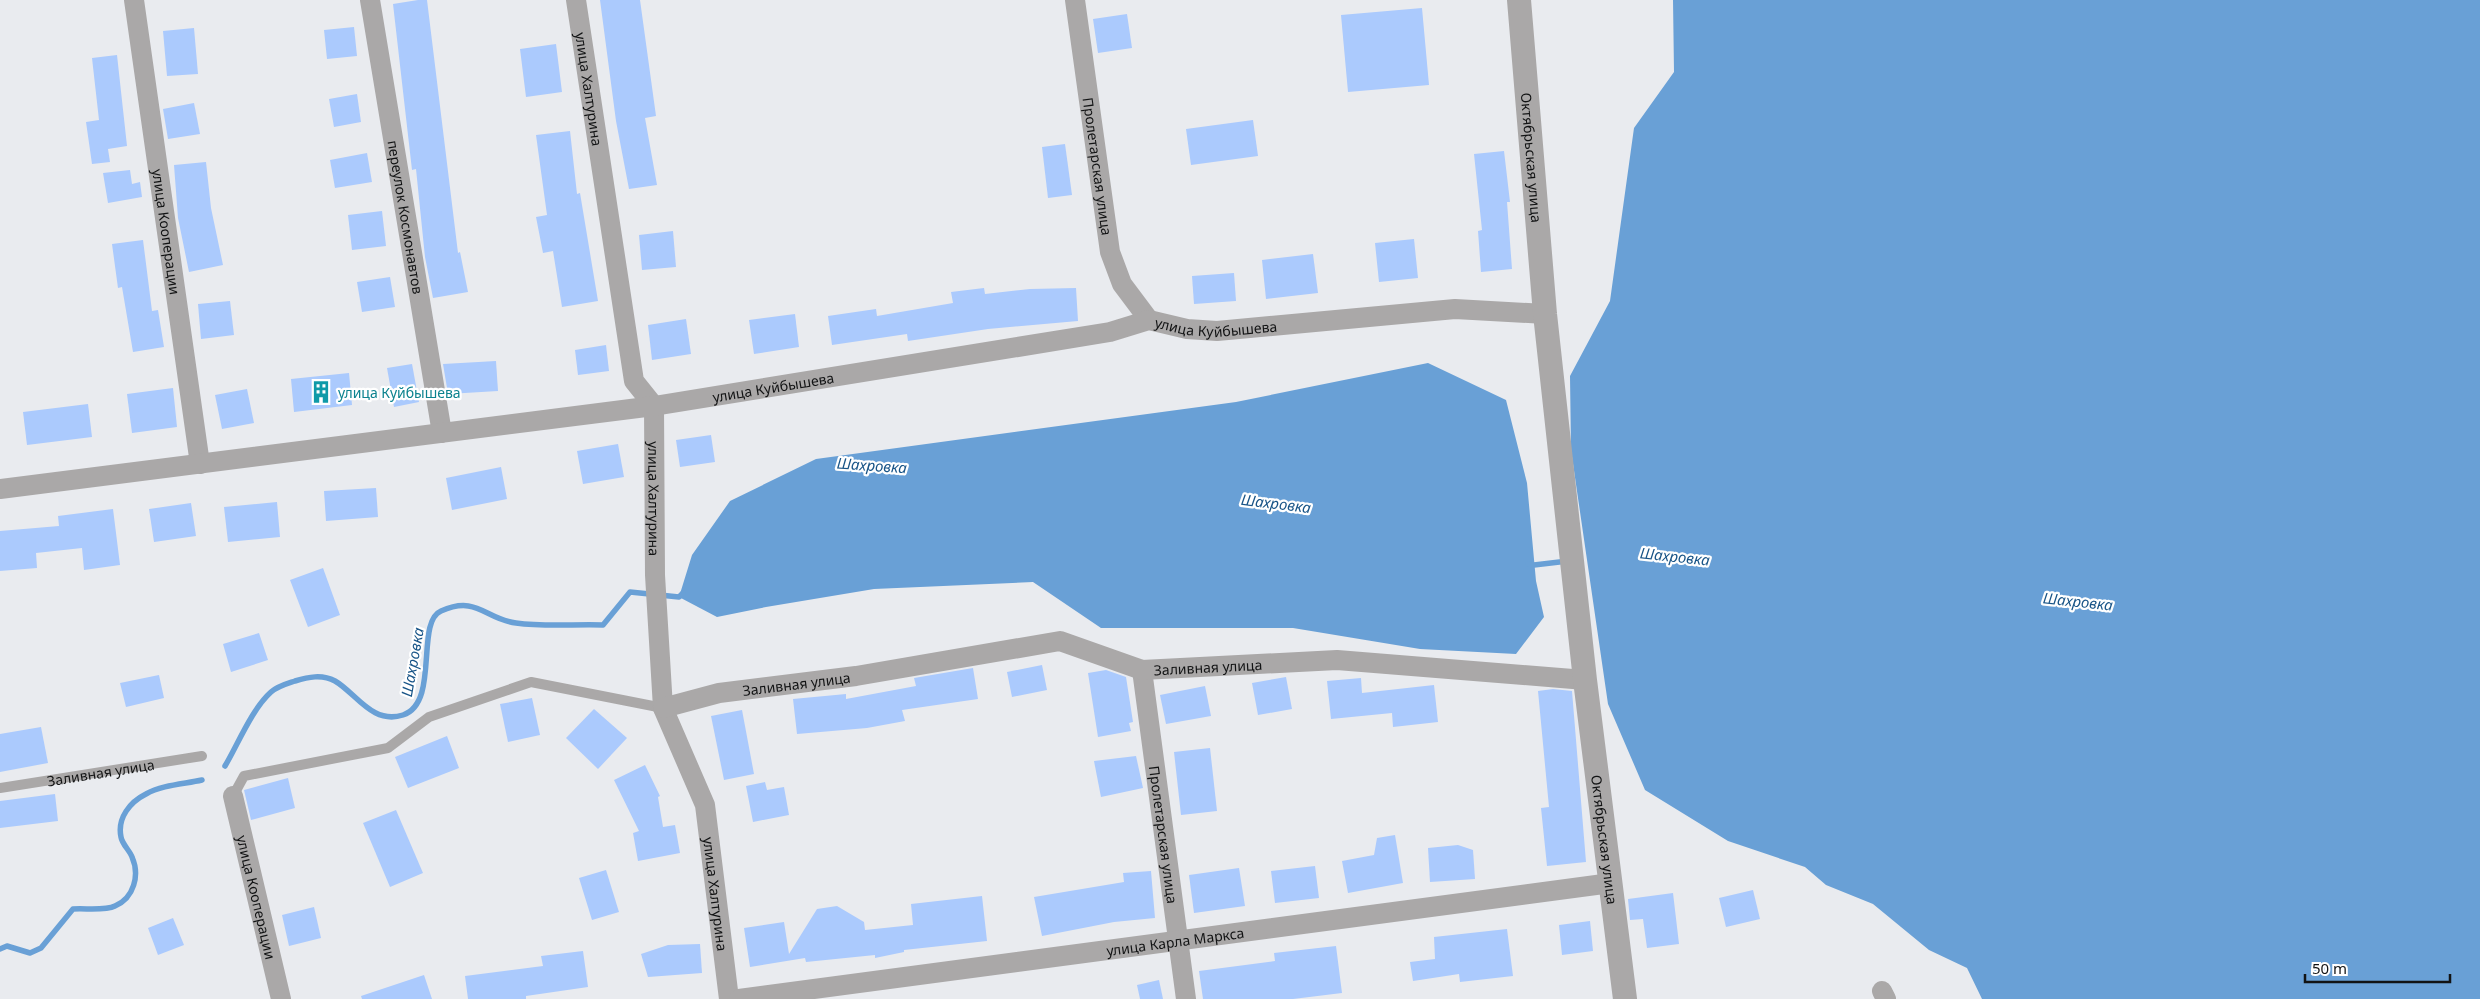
<svg xmlns="http://www.w3.org/2000/svg" width="2480" height="999" font-family="'Noto Sans',sans-serif">
	<style>
		.water { fill: #69a0d6 }
		.lines { fill: none; stroke-linecap: round; stroke-linejoin: round }
		.stream { stroke: #69a0d6; stroke-width: 5.5 }
		.building { fill: #abcafd }
		.service { stroke: #aaa8a8; stroke-width: 10 }
		.minor { stroke: #aaa8a8; stroke-width: 20 }
		.tertiary { stroke: #aaa8a8; stroke-width: 24 }
		.labels { text-anchor: middle; dominant-baseline: central; stroke-width: 4.5; stroke-linejoin: round; paint-order: stroke }
		.street-label { font-size: 14px; fill: #121314; stroke: #fff }
		.culture-label { font-size: 14px; fill: #0d838f; stroke: #fff; text-anchor: start }
		.water-label { font-size: 15px; font-style: italic; fill: #185487; stroke: #fff }
	</style>
	<rect width="100%" height="100%" fill="#e9ebef"/>
	<g class="water">
		<polygon points="1673,0 2480,0 2480,999 1982,999 1967,968 1929,950 1873,904 1826,885 1805,867 1728,841 1645,790 1608,704 1571,450 1570,376 1610,301 1634,128 1674,72"/>
		<polygon points="1428,363 1506,400 1527,483 1536,581 1544,617 1516,654 1420,649 1293,628 1101,628 1033,582 874,589 766,607 717,617 679,597 692,555 730,501 816,459 1236,402"/>
	</g>
	<g class="lines">
		<g class="stream">
			<polyline points="1528,564 1534,565 1568,561"/>
			<path d="M225,766C238,744 252,709 271,692C278,686 286,684 295,681C308,677 322,674 335,681C356,693 372,725 403,715C440,703 415,622 441,611C477,595 485,619 516,623C544,627 575,624 603,625L630,592L679,597L683,593"/>
			<path d="M0,949L7,946L30,953L41,948L73,909C85,908 105,911 115,906C134,898 140,875 132,857C130,851 122,844 121,837C117,818 130,802 146,794C162,785 184,784 202,780"/>
		</g>
	</g>
	<g class="building">
		<polygon points="418,0 427,0 458,253 460,252 468,292 433,298 425,257 416,169 412,170 393,4"/>
		<polygon points="600,0 640,0 656,116 645,118 657,185 629,189 616,121"/>
		<polygon points="1422,8 1429,85 1348,92 1341,15"/>
		<polygon points="1127,14 1132,48 1098,53 1093,19"/>
		<polygon points="354,27 357,56 327,59 324,30"/>
		<polygon points="194,28 198,74 167,76 163,31"/>
		<polygon points="556,44 562,92 526,97 520,49"/>
		<polygon points="117,55 127,146 108,149 110,162 92,164 86,122 99,120 92,58"/>
		<polygon points="357,94 361,122 334,127 329,99"/>
		<polygon points="194,103 200,134 168,139 163,109"/>
		<polygon points="1253,120 1258,156 1191,165 1186,129"/>
		<polygon points="570,131 577,194 580,193 598,301 562,307 553,251 543,253 536,217 547,215 536,135"/>
		<polygon points="1065,144 1072,195 1048,198 1042,147"/>
		<polygon points="1504,151 1510,202 1507,202 1512,269 1481,272 1478,231 1482,230 1474,154"/>
		<polygon points="367,153 372,182 335,188 330,160"/>
		<polygon points="206,162 211,208 223,265 189,272 178,218 174,165"/>
		<polygon points="130,170 132,184 140,182 142,197 108,203 103,173"/>
		<polygon points="382,211 386,246 352,250 348,215"/>
		<polygon points="673,231 676,267 642,270 639,235"/>
		<polygon points="1414,239 1418,278 1379,282 1375,243"/>
		<polygon points="143,240 152,311 158,310 164,347 133,352 122,287 118,288 112,244"/>
		<polygon points="1313,254 1318,293 1266,299 1262,260"/>
		<polygon points="1234,273 1236,301 1194,304 1192,276"/>
		<polygon points="390,277 395,307 362,312 357,282"/>
		<polygon points="984,288 985,294 1030,289 1076,288 1078,321 988,329 908,341 907,334 832,345 828,316 876,309 877,316 953,303 951,292"/>
		<polygon points="230,301 234,335 201,339 198,304"/>
		<polygon points="795,314 799,347 754,354 749,320"/>
		<polygon points="686,319 691,354 652,360 648,325"/>
		<polygon points="606,345 609,371 578,375 575,350"/>
		<polygon points="496,361 498,391 448,394 443,364"/>
		<polygon points="412,364 419,402 394,407 387,368"/>
		<polygon points="349,373 352,405 294,412 291,379"/>
		<polygon points="173,388 177,427 132,433 127,394"/>
		<polygon points="247,389 254,423 222,429 215,395"/>
		<polygon points="88,404 92,437 27,445 23,412"/>
		<polygon points="711,435 715,462 680,467 676,440"/>
		<polygon points="618,444 624,477 583,484 577,451"/>
		<polygon points="501,467 507,499 452,510 446,478"/>
		<polygon points="376,488 378,517 326,521 324,491"/>
		<polygon points="277,502 280,537 228,542 224,507"/>
		<polygon points="191,503 196,536 154,542 149,509"/>
		<polygon points="113,509 120,565 84,570 82,548 36,553 37,568 0,571 0,531 59,526 58,516"/>
		<polygon points="323,568 340,615 308,627 290,580"/>
		<polygon points="259,633 268,660 231,672 223,644"/>
		<polygon points="1042,665 1047,690 1012,697 1007,672"/>
		<polygon points="973,668 978,699 902,710 905,721 867,728 797,734 793,699 846,694 846,699 916,686 914,678"/>
		<polygon points="1106,670 1126,677 1133,722 1129,723 1131,731 1098,737 1088,673"/>
		<polygon points="159,675 164,698 126,707 120,683"/>
		<polygon points="1286,677 1292,709 1258,715 1252,683"/>
		<polygon points="1361,678 1362,693 1434,685 1438,722 1393,727 1392,713 1331,719 1327,681"/>
		<polygon points="1205,686 1211,716 1166,724 1160,695"/>
		<polygon points="1553,689 1572,691 1586,862 1547,866 1541,808 1549,807 1538,691"/>
		<polygon points="532,698 540,735 508,742 500,704"/>
		<polygon points="594,709 627,738 598,769 566,738"/>
		<polygon points="742,710 754,774 724,780 711,716"/>
		<polygon points="41,727 48,763 0,772 0,734"/>
		<polygon points="447,736 459,768 408,788 395,757"/>
		<polygon points="1210,748 1217,811 1181,815 1174,752"/>
		<polygon points="1136,756 1143,788 1101,797 1094,761"/>
		<polygon points="645,765 660,796 658,797 663,827 675,825 680,853 638,861 633,833 639,831 614,780"/>
		<polygon points="288,778 295,808 251,820 244,790"/>
		<polygon points="765,782 767,790 784,787 789,815 753,822 746,786"/>
		<polygon points="55,794 58,821 0,828 0,801"/>
		<polygon points="396,810 423,873 390,887 363,823"/>
		<polygon points="1395,835 1403,883 1348,893 1342,861 1374,855 1377,838"/>
		<polygon points="1458,845 1473,850 1475,879 1430,882 1428,848"/>
		<polygon points="1315,866 1319,898 1275,903 1271,871"/>
		<polygon points="1239,868 1245,906 1194,913 1189,875"/>
		<polygon points="606,870 619,912 592,920 579,878"/>
		<polygon points="1151,871 1155,918 1114,922 1042,936 1034,897 1124,882 1123,873"/>
		<polygon points="1753,890 1760,919 1726,927 1719,898"/>
		<polygon points="1673,893 1679,944 1647,948 1643,919 1630,920 1628,899"/>
		<polygon points="982,896 987,941 904,950 904,952 875,958 875,955 806,962 805,958 750,967 744,928 784,922 789,954 817,909 837,906 864,922 865,930 913,925 911,904"/>
		<polygon points="314,907 321,938 289,946 282,915"/>
		<polygon points="173,918 184,945 158,955 148,928"/>
		<polygon points="1590,921 1593,951 1562,955 1559,925"/>
		<polygon points="1507,929 1513,976 1460,982 1459,974 1413,981 1410,962 1435,959 1434,937"/>
		<polygon points="700,944 702,973 648,977 641,954 668,945"/>
		<polygon points="1336,946 1342,993 1293,999 1203,999 1199,971 1275,961 1274,953"/>
		<polygon points="583,951 588,987 526,996 526,999 468,999 465,976 543,966 541,956"/>
		<polygon points="424,975 432,999 362,999 361,996"/>
		<polygon points="1159,980 1163,999 1140,999 1137,985"/>
	</g>
	<g class="lines">
		<g class="service">
			<path id="s1" d="M0,788L202,756"/>
			<polyline points="233,796 244,776 388,748 429,717 531,682 663,708"/>
		</g>
		<g class="minor">
			<path id="s2" d="M134,0L200,464"/>
			<path id="s3" d="M370,0L442,433"/>
			<path id="s4" d="M576,0L634,381L654,406L655,575L663,708L705,805L729,999"/>
			<path id="s5" d="M1075,0L1110,252L1122,284L1149,320"/>
			<path id="s6" d="M0,489L654,406L1110,332L1149,320L1187,329L1217,331L1455,309L1545,314"/>
			<path id="s7" d="M1142,670L1186,999"/>
			<path id="s8" d="M663,708L719,693L856,676L1060,641L1142,670L1337,660L1585,680"/>
			<path id="s9" d="M233,796L281,999"/>
			<polyline points="1882,991 1886,999"/>
			<path id="s10" d="M739,999L1611,883"/>
		</g>
		<path class="tertiary" id="s11" d="M1519,0L1545,314L1585,680L1625,999"/>
	</g>
	<defs>
		<symbol id="building-bare" viewBox="-9 -9 18 18"><path d="M-4-6H4V6H1V3H-1V6H-4ZM-2.5-4.3h1.7v1.8h-1.7ZM.8-4.3h1.7v1.8H.8ZM-2.5-1h1.7V.8h-1.7ZM.8-1h1.7V.8H.8Z" fill="#0f9aa8" stroke="#fff" stroke-width="2.5" paint-order="stroke"/></symbol>
	</defs>
	<g fill-rule="evenodd">
		<use href="#building-bare" x="305" y="376" width="32" height="32"/>
	</g>
	<g class="labels">
		<g class="street-label">
			<text stroke="none"><textPath href="#s4" startOffset="90">улица Халтурина</textPath></text>
			<text stroke="none"><textPath href="#s11" startOffset="158">Октябрьская улица</textPath></text>
			<text stroke="none"><textPath href="#s5" startOffset="168">Пролетарская улица</textPath></text>
			<text stroke="none"><textPath href="#s3" startOffset="220">переулок Космонавтов</textPath></text>
			<text stroke="none"><textPath href="#s2" startOffset="234">улица Кооперации</textPath></text>
			<text stroke="none"><textPath href="#s6" startOffset="1230">улица Куйбышева</textPath></text>
			<text stroke="none"><textPath href="#s6" startOffset="780">улица Куйбышева</textPath></text>
			<text stroke="none"><textPath href="#s4" startOffset="510">улица Халтурина</textPath></text>
			<text stroke="none"><textPath href="#s8" startOffset="556">Заливная улица</textPath></text>
			<text stroke="none"><textPath href="#s8" startOffset="136">Заливная улица</textPath></text>
			<text stroke="none"><textPath href="#s1" startOffset="102">Заливная улица</textPath></text>
			<text stroke="none"><textPath href="#s7" startOffset="166">Пролетарская улица</textPath></text>
			<text stroke="none"><textPath href="#s11" startOffset="844">Октябрьская улица</textPath></text>
			<text stroke="none"><textPath href="#s4" startOffset="915">улица Халтурина</textPath></text>
			<text stroke="none"><textPath href="#s9" startOffset="104">улица Кооперации</textPath></text>
			<text stroke="none"><textPath href="#s10" startOffset="440">улица Карла Маркса</textPath></text>
		</g>
		<g class="culture-label">
			<text x="338" y="392">улица Куйбышева</text>
		</g>
		<g class="water-label">
			<text transform="translate(872 465) rotate(4)">Шахровка</text>
			<text transform="translate(1276 503) rotate(7)">Шахровка</text>
			<text transform="translate(1675 556) rotate(6)">Шахровка</text>
			<text transform="translate(2078 601) rotate(6)">Шахровка</text>
			<text transform="translate(412 662) rotate(-80)">Шахровка</text>
		</g>
	</g>
	<path d="M2305 974v8h145v-8" fill="none" stroke="#121314" stroke-width="2.5"/>
	<text x="2312" y="974" font-size="15" fill="#121314" stroke="#ffffff" stroke-width="4" paint-order="stroke">50 m</text>
</svg>
